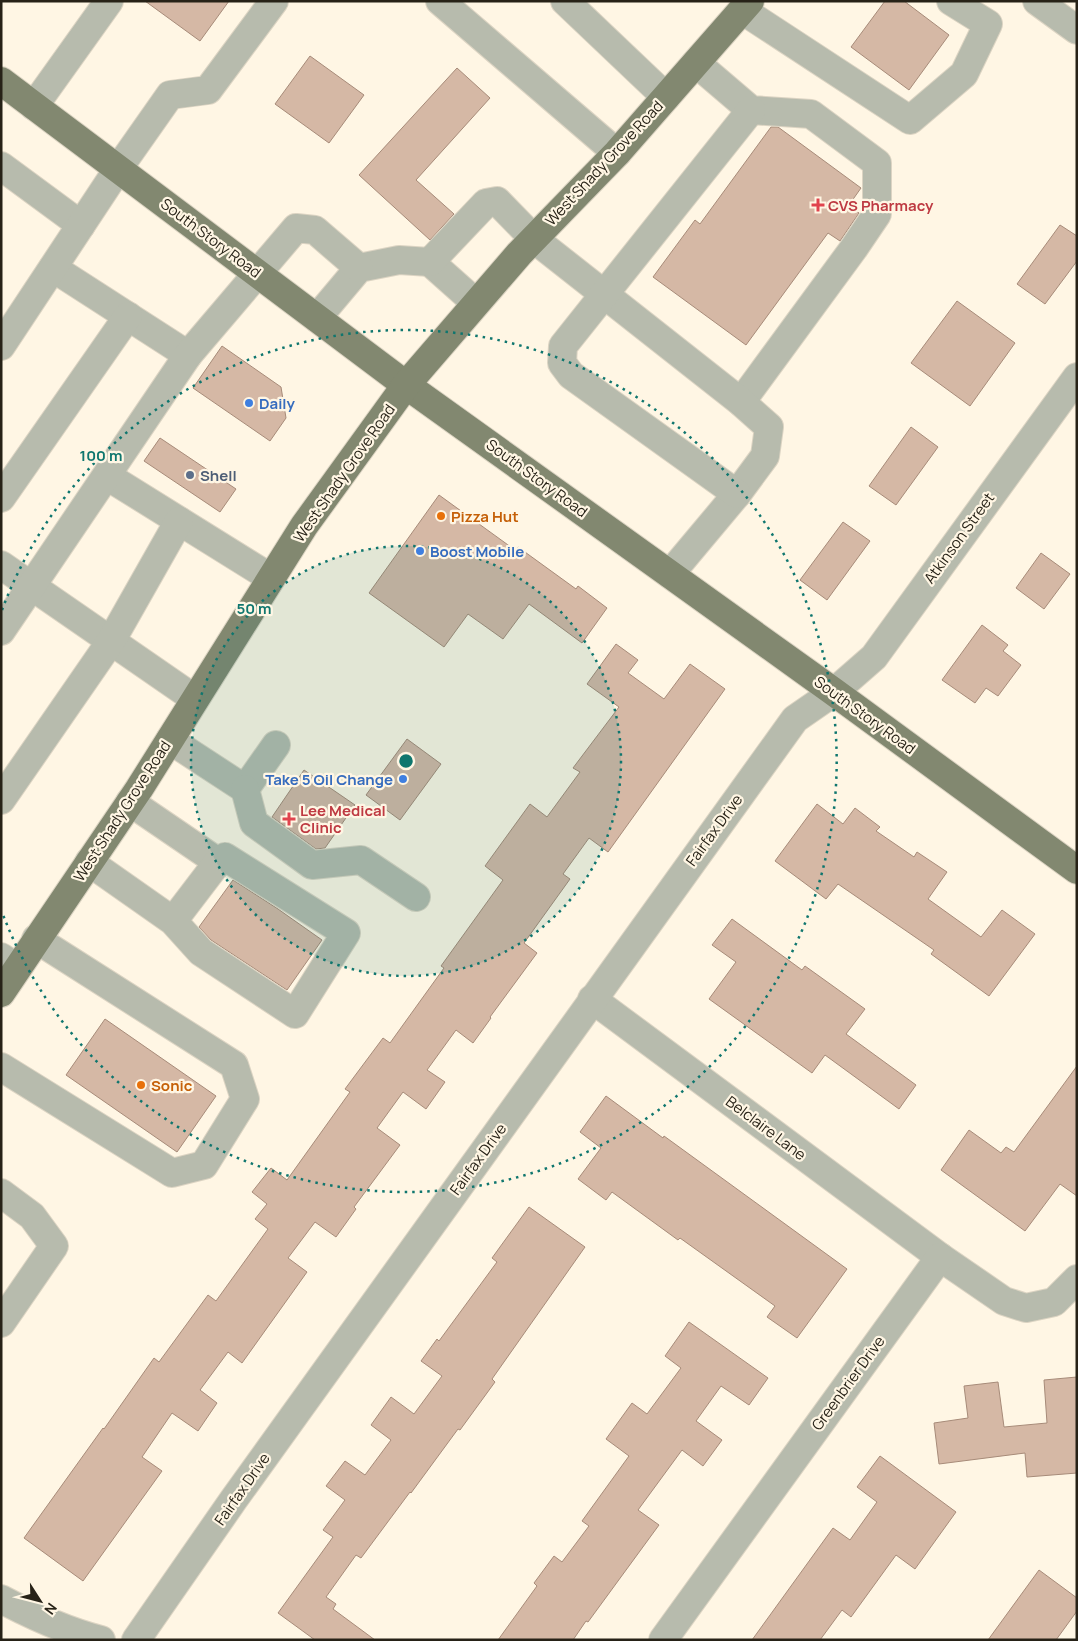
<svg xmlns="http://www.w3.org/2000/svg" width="1078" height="1641" font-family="Manrope,sans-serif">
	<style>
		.building { fill: #d5b8a5; stroke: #a78b79 }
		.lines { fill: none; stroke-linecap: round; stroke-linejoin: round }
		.minor-casing { stroke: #dcd4c3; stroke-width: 30 }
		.major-casing { stroke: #dcd4c3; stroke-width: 30 }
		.minor { stroke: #b7bbad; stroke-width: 28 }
		.major { stroke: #828870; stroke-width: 28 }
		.ring { fill: none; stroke: #0f766e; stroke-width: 2.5; stroke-dasharray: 2.5 5 }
		.health-dot { fill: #e0444e; stroke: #fff6e4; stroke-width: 2 }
		.shop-dot { fill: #3f7fe0; stroke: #fff6e4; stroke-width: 2 }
		.service-dot { fill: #5c6f8a; stroke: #fff6e4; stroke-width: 2 }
		.food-dot { fill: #e8710a; stroke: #fff6e4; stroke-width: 2 }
		.labels { text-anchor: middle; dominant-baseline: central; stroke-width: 4.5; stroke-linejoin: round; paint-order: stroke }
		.street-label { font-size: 15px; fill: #272217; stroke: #fff6e4 }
		.health-label { font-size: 15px; font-weight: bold; fill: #be3a42; stroke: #fff6e4; text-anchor: start }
		.shop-label { font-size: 15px; font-weight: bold; fill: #366cbe; stroke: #fff6e4; text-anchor: start }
		.service-label { font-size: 15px; font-weight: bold; fill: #4e5e75; stroke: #fff6e4; text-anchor: start }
		.food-label { font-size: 15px; font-weight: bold; fill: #c56008; stroke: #fff6e4; text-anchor: start }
		.centre { fill: #0f766e; stroke: #fff6e4; stroke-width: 2.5 }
		.ring-label { font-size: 15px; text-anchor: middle; font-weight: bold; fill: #0f766e; stroke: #fff6e4; stroke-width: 4.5; stroke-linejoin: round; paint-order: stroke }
	</style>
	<rect width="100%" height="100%" fill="#fff6e4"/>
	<g class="building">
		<polygon points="145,1 229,1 200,41"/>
		<polygon points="885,1 904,1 949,35 909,90 851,47"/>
		<polygon points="310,56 364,95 329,143 275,104"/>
		<polygon points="457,68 490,98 416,180 454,214 430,240 359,175"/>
		<polygon points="771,127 778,127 861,188 849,205 859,213 840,241 828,233 746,345 653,277 695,220 700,224"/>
		<polygon points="1060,225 1077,236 1077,261 1045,304 1017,284"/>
		<polygon points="957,301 1015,343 970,406 911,363"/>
		<polygon points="222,346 281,387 286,418 270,441 193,388"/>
		<polygon points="911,427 938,447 896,505 869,486"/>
		<polygon points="160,438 236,489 220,512 144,461"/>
		<polygon points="439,495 515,550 518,547 576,589 578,586 607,608 582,643 529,604 503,639 468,614 444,647 369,593"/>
		<polygon points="843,522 870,541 827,600 800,580"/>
		<polygon points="1041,553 1070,574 1044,609 1016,588"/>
		<polygon points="982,625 1008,645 1003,651 1021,665 998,696 986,688 975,703 942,680"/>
		<polygon points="616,644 638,660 628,673 664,699 690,664 725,689 608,852 589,838 563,874 570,879 524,943 537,953 490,1017 491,1018 473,1043 456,1030 427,1070 445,1082 426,1109 403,1092 377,1128 400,1145 354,1207 356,1209 336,1237 315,1222 288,1258 307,1272 242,1363 228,1352 200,1390 217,1403 198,1431 172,1413 142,1457 162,1471 83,1581 24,1538 103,1428 104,1429 154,1358 159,1362 208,1295 216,1301 268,1229 255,1219 267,1204 252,1192 271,1168 287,1180 350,1092 345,1089 383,1038 390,1043 444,968 441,966 503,880 485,866 530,804 547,817 580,772 573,768 619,707 587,684"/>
		<polygon points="407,739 441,764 400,820 366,795"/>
		<polygon points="304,770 355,805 325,848 316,849 272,817"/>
		<polygon points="817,804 843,824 855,808 880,827 876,831 914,857 917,852 947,872 928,899 981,937 1002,910 1035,934 989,996 931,954 934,950 838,884 826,899 775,861"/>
		<polygon points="233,880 278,909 322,940 287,990 211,940 199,927"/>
		<polygon points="732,919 802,970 805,966 865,1009 846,1034 916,1085 899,1109 825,1055 812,1073 709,999 736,962 712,945"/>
		<polygon points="105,1019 216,1096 177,1152 66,1075"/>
		<polygon points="1077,1066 1077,1196 1060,1184 1025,1231 941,1170 969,1130 1001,1153 1006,1147 1014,1152"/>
		<polygon points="606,1096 663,1138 664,1136 847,1269 797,1338 767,1317 775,1306 680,1238 678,1240 612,1192 606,1200 578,1179 601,1148 580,1132"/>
		<polygon points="529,1207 585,1247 492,1379 495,1382 460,1430 458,1429 411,1493 410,1492 361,1558 356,1555 326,1597 336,1604 333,1609 375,1640 315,1640 278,1613 333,1537 323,1530 345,1500 326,1486 345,1461 365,1475 391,1440 371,1425 391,1397 414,1414 442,1376 421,1361 437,1339 439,1341 497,1262 492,1258"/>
		<polygon points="689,1322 768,1378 749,1405 721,1386 696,1421 722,1440 703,1466 682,1450 638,1510 659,1525 588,1622 586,1621 573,1640 498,1640 537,1586 534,1583 554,1556 562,1562 589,1526 582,1521 629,1456 606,1439 632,1403 647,1414 681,1368 665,1356"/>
		<polygon points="1077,1377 1077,1473 1027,1477 1025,1453 939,1464 934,1423 968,1418 964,1386 998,1382 1004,1427 1047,1423 1044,1380"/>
		<polygon points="880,1456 956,1512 915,1569 896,1555 851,1617 842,1610 820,1640 752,1640 833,1528 850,1540 877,1502 857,1487"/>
		<polygon points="1039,1570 1077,1598 1077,1611 1056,1640 988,1640"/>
	</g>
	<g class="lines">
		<defs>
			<g id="minor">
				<polyline points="440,1 617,153"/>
				<polyline points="565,1 666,97"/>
				<polyline points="1037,1 1077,30"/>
				<polyline points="742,10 910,120 964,74 988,24 951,1"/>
				<polyline points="696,63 751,110 811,114 877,163 877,214 854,248 741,402"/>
				<polyline points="34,106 109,1"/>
				<polyline points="1,166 81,225"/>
				<polyline points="430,262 476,303"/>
				<polyline points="53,268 188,355"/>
				<polyline points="317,318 359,268 399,260 430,262 486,203 497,201 534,239 741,402 769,427 765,456 737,494 670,574"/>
				<polyline points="1,346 118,169 170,95 208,90 274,1"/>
				<polyline points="107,476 271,578"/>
				<polyline points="737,494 571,375 562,363 563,346 751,110"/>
				<polyline points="1,498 128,316"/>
				<polyline points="1,565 195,699"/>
				<polyline points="1,631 188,355 296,228 315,230 359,268"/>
				<polyline points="170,740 245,789 276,745"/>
				<polyline points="245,789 254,823 312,865 361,860 416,897"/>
				<polyline points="1,800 111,641 179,521"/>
				<polyline points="130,802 218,862"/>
				<polyline points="89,862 173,921 201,952 295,1014 346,933 225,857 218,862 173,921"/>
				<polyline points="1,957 17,968"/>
				<polyline points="592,999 940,1257 1004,1301 1026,1308 1054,1302 1077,1279"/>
				<polyline points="1,1067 172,1173 204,1165 245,1099 234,1065 36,939"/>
				<polyline points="1,1193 32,1216 54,1246 1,1323"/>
				<path d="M1,1599C33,1616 66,1631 101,1640"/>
				<polyline points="136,1640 234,1499 795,719 834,692 874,657 1077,377"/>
				<polyline points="663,1640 940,1257"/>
			</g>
			<g id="major">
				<polyline points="1,81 406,385 834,692 1077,870"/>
				<polyline points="1,993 139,789 304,526 406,385 519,254 617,153 750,1"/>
			</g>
		</defs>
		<use href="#minor" class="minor-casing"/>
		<use href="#major" class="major-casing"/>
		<use href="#minor" class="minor"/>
		<use href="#major" class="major"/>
	</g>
	<circle cx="406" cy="761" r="215" fill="#0f766e" fill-opacity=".12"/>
	<g class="ring">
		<circle cx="406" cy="761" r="215"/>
		<path d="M2 610A431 431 0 1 1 2 912"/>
	</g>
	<g class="health-dot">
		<path d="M815.5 197.5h5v5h5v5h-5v5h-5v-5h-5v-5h5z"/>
		<path d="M286.5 811.5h5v5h5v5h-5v5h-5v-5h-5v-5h5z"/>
	</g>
	<g class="shop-dot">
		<circle cx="249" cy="403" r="5"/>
		<circle cx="420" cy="551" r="5"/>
		<circle cx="403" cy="779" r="5"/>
	</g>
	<circle class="service-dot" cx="190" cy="475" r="5"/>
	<g class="food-dot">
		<circle cx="441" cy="516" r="5"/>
		<circle cx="141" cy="1085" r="5"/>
	</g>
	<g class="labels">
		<g class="street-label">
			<text transform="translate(604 163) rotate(-47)">West Shady Grove Road</text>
			<text transform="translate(211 238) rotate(37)">South Story Road</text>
			<text transform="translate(344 473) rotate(-55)">West Shady Grove Road</text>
			<text transform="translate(537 478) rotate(36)">South Story Road</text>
			<text transform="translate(959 538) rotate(-54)">Atkinson Street</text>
			<text transform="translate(865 715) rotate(36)">South Story Road</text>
			<text transform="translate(122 811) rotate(-57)">West Shady Grove Road</text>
			<text transform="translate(714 830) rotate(-54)">Fairfax Drive</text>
			<text transform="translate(766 1128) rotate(37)">Belclaire Lane</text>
			<text transform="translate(478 1159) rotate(-54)">Fairfax Drive</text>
			<text transform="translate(848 1383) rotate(-54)">Greenbrier Drive</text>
			<text transform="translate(242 1489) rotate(-55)">Fairfax Drive</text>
		</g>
		<g class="health-label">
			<text x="828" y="205">CVS Pharmacy</text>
			<text x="300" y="810">Lee Medical<tspan x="300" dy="17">Clinic</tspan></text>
		</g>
		<g class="shop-label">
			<text x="259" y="403">Daily</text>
			<text x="430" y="551">Boost Mobile</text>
			<text x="393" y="779" text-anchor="end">Take 5 Oil Change</text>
		</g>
		<g class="service-label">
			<text x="200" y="475">Shell</text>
		</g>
		<g class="food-label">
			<text x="451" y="516">Pizza Hut</text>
			<text x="151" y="1085">Sonic</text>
		</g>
	</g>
	<circle cx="406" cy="761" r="8" class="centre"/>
	<g class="ring-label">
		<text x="101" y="461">100 m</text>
		<text x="254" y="614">50 m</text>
	</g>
	<rect width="1078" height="1641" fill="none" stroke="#272217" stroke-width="5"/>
	<g transform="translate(40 1601) rotate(126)" stroke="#fff6e4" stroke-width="4" paint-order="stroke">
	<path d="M0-4L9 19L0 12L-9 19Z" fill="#272217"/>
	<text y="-8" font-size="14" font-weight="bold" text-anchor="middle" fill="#272217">N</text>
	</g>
</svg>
